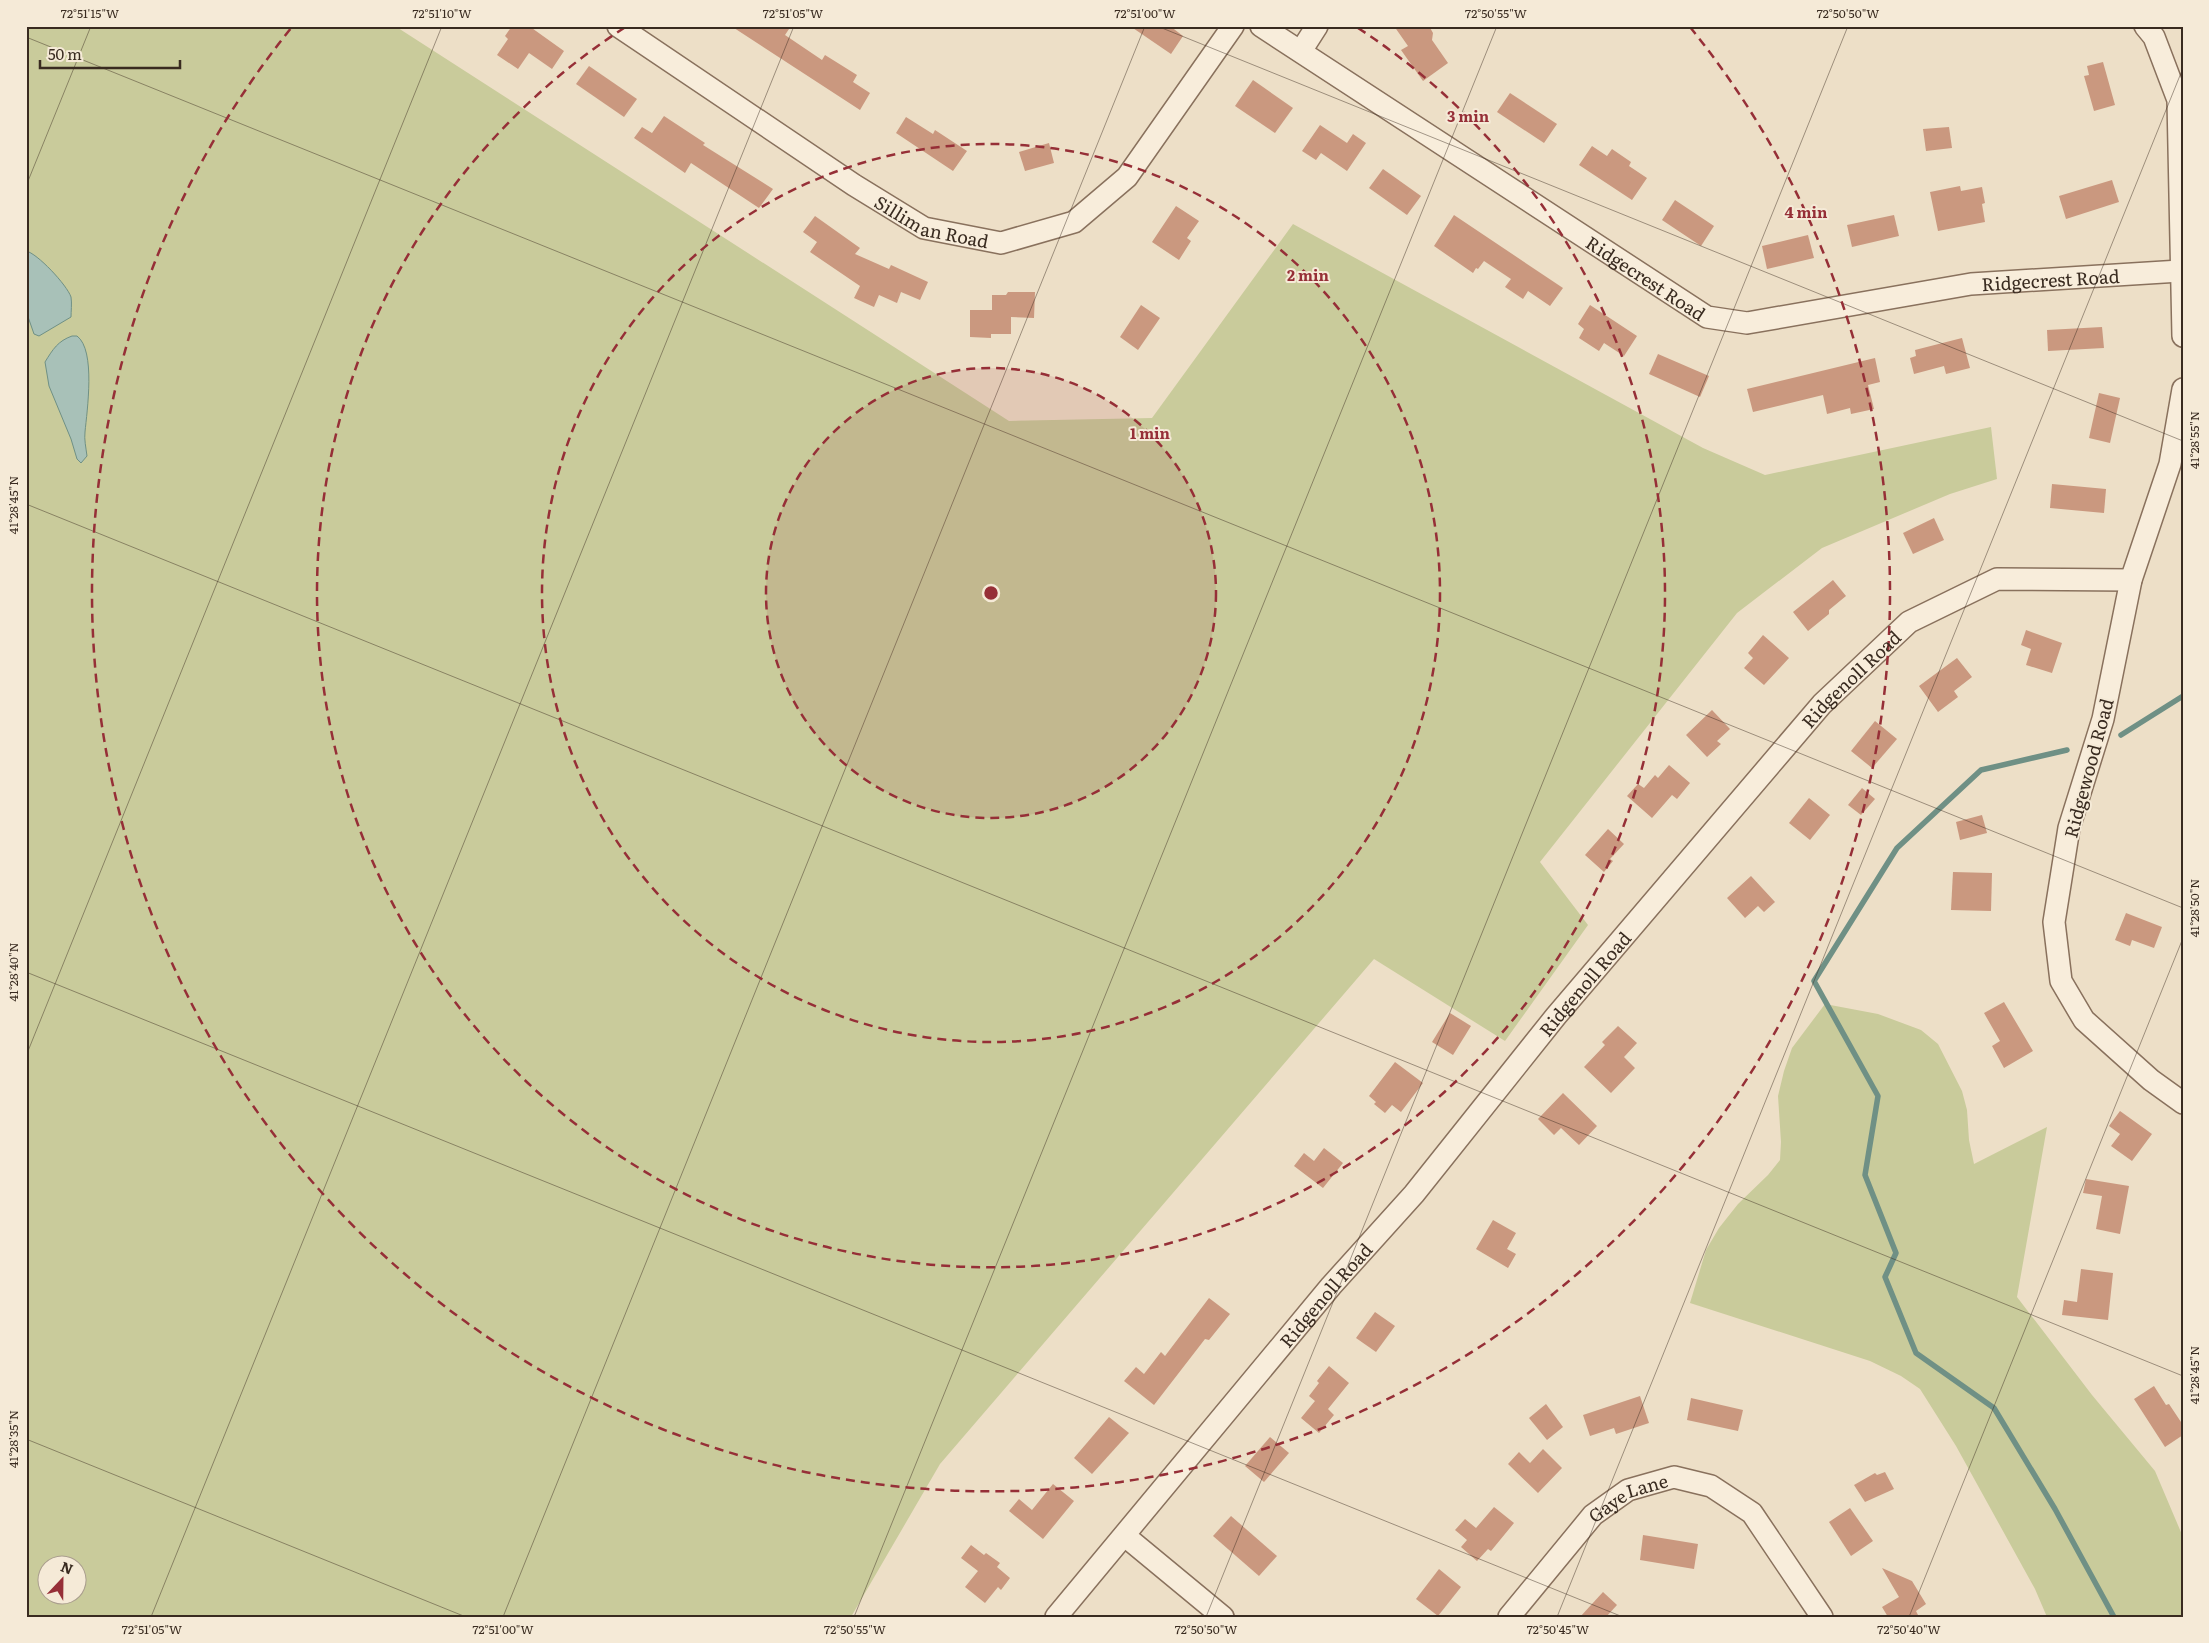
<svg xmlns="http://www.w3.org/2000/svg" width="2209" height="1643" font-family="Literata,serif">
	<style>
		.green { fill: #c9cb9b; fill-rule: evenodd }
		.water { fill: #a8c1b8; stroke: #6f9085 }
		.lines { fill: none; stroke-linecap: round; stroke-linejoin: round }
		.stream { stroke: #6f9085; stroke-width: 5.5 }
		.building { fill: #ca987f }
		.minor-casing { stroke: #89715d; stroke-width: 24 }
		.minor { stroke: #f8eddb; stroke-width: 21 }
		.ticks { fill: none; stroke: #392b20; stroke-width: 1; stroke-opacity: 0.45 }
		.ring { fill: none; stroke: #962f37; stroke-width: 2.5; stroke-dasharray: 9 6 }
		.labels { text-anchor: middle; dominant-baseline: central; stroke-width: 4; stroke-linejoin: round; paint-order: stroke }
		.street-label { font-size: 18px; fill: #392b20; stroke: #f5ead7 }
		.centre { fill: #962f37; stroke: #f5ead7; stroke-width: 2.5 }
		.ring-label { font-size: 15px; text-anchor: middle; font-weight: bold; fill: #962f37; stroke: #f5ead7; stroke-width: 4; stroke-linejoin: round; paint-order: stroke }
		.neatline { fill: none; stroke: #392b20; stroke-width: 2 }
		.ticks-label { font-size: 12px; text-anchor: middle; fill: #392b20 }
	</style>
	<rect width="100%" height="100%" fill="#eddfc7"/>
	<g class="green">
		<path d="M26,26H395L1009,421L1152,418L1293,224L1703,448L1765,475L1991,427L1997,479L1950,494L1822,548L1737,613L1540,862L1588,925L1505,1041L1374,959L940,1464L851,1617H26ZM48,1566H78V1596H48Z"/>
		<polygon points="1825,1004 1878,1014 1921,1030 1938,1044 1962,1091 1967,1110 1969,1140 1974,1164 2047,1127 2017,1297 2092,1395 2155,1471 2183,1537 2183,1617 2047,1617 2035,1589 1956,1446 1920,1389 1901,1376 1870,1361 1690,1303 1706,1250 1719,1228 1738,1204 1768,1175 1780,1160 1781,1142 1778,1096 1784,1071 1792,1048"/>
	</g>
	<g class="water">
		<path d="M26,251C37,253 67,285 71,297C72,303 71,312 71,317L39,336L34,334L26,311Z"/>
		<path d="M72,336H77C96,350 87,411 85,432C84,439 86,448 87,456L81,463L77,459L71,439L49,386L45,362C53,349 58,341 72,336Z"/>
	</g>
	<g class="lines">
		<g class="stream">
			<polyline points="2121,735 2183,696"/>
			<polyline points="2067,750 1981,770 1897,848 1814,981 1878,1096 1865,1175 1896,1253 1885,1277 1916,1353 1994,1408 2055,1509 2114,1617"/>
		</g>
	</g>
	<g class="building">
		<polygon points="512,26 529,26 564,51 552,69 529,53 518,69 497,55 508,39 505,36"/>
		<polygon points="731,26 791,26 785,35 822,60 825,55 857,75 853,82 870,93 860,110"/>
		<polygon points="1130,26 1170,26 1183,36 1171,54"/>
		<polygon points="1394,26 1429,26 1433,33 1432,40 1448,63 1423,81 1401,50 1408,46"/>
		<polygon points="2103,62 2115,105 2094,111 2084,76 2089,75 2087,66"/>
		<polygon points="589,66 637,99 624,117 576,84"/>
		<polygon points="1253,80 1293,108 1275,133 1235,106"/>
		<polygon points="1510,93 1557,124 1544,143 1497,112"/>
		<polygon points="664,116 705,143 703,145 773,189 759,208 691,163 685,173 634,138 642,127 652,133"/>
		<polygon points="906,117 933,134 935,130 967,151 953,171 896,133"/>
		<polygon points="1320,125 1347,143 1353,134 1366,143 1347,171 1321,153 1316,160 1302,151"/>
		<polygon points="1949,127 1952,148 1926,151 1923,129"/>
		<polygon points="1049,143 1054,163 1025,171 1019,152"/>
		<polygon points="1592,146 1607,156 1612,149 1631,162 1629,166 1647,178 1632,200 1579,165"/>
		<polygon points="1383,169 1421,196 1407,215 1369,188"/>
		<polygon points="2112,180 2119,202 2066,219 2059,196"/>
		<polygon points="1960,186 1961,191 1982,187 1985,203 1982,204 1985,222 1938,231 1930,192"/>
		<polygon points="1675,200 1714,226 1701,246 1662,220"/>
		<polygon points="1176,206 1199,221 1187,238 1191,241 1179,260 1152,242"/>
		<polygon points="1454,215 1563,288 1550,306 1528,291 1523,299 1505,287 1511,279 1484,261 1478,269 1476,268 1473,273 1434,246"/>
		<polygon points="1894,215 1899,236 1852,247 1847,225"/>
		<polygon points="815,216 860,248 855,254 889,269 891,265 928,282 920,300 901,292 897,303 879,295 874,307 854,298 860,286 810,252 817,242 803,232"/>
		<polygon points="1808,235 1814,258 1767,269 1762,246"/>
		<polygon points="1008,292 1035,292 1034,318 1011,317 1011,334 991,334 991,338 970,337 970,310 992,310 992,295 1006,295"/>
		<polygon points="1141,305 1160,318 1138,350 1120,337"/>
		<polygon points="1590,305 1637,336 1624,356 1604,343 1599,351 1579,338 1584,329 1578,324"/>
		<polygon points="2102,327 2104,348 2048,351 2047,330"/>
		<polygon points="1962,338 1970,368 1946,374 1944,366 1914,374 1910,358 1916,356 1915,350"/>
		<polygon points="1658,354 1709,376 1700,397 1649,374"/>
		<polygon points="1875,358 1880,382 1868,385 1874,409 1851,414 1850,408 1827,414 1823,395 1753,412 1747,389"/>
		<polygon points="2099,393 2120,398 2110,443 2089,438"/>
		<polygon points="2052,484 2106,489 2104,513 2050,508"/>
		<polygon points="1934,518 1944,540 1913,554 1903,533"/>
		<polygon points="1833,580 1846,596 1829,610 1829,614 1808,631 1793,612"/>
		<polygon points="2026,630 2062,643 2052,673 2026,665 2031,649 2021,645"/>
		<polygon points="1763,635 1789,658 1764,685 1744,668 1753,658 1748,653"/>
		<polygon points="1957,658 1972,677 1954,691 1958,697 1938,712 1919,686"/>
		<polygon points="1712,710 1730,729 1717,741 1721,744 1707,757 1686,735"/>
		<polygon points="1875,721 1897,739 1872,768 1851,751"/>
		<polygon points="1669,765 1690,783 1677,799 1672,795 1652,818 1627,796 1638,784 1644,788 1655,775 1658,778"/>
		<polygon points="1862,788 1875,799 1861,815 1848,805"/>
		<polygon points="1809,798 1830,815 1810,840 1789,823"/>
		<polygon points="1982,815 1987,833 1960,840 1956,822"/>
		<polygon points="1608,829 1624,844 1610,859 1613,861 1604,872 1585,855"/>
		<polygon points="1953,872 1992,873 1991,911 1951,910"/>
		<polygon points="1751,876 1775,902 1764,912 1758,906 1745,918 1727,898"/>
		<polygon points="2126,913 2162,927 2154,948 2132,940 2130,946 2115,940"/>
		<polygon points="2004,1002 2033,1051 2004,1068 1992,1046 2000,1041 1984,1013"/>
		<polygon points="1450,1013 1471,1026 1453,1055 1432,1042"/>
		<polygon points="1618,1026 1637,1043 1624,1057 1635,1068 1611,1093 1584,1067 1605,1045 1602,1042"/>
		<polygon points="1395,1062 1423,1083 1401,1112 1392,1105 1385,1113 1374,1104 1376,1102 1369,1096"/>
		<polygon points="1563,1093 1597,1126 1579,1145 1561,1128 1554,1135 1538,1119"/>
		<polygon points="2120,1111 2152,1134 2132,1161 2111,1146 2120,1134 2109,1126"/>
		<polygon points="1324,1148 1343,1163 1323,1188 1294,1166 1304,1153 1314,1161"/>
		<polygon points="2086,1179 2129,1186 2120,1234 2096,1229 2102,1196 2083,1193"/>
		<polygon points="1493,1220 1516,1233 1507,1249 1516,1254 1508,1268 1476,1249"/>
		<polygon points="2081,1269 2113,1273 2108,1320 2062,1315 2064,1300 2077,1302"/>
		<polygon points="1209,1298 1230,1314 1209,1340 1205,1339 1154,1405 1124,1381 1136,1367 1144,1374 1161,1352 1165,1356"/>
		<polygon points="1375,1312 1395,1326 1376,1352 1356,1338"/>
		<polygon points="1329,1366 1349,1383 1328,1409 1334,1415 1319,1433 1301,1418 1315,1401 1309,1396 1319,1383 1317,1381"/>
		<polygon points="2154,1386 2166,1405 2169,1404 2183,1425 2183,1435 2165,1447 2134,1399"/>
		<polygon points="1640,1396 1649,1423 1616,1434 1614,1428 1590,1436 1583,1415"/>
		<polygon points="1691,1398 1743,1410 1738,1431 1687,1420"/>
		<polygon points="1546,1404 1563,1427 1547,1440 1529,1418"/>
		<polygon points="1109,1417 1129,1433 1092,1474 1074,1458"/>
		<polygon points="1270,1437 1289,1453 1264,1482 1245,1466"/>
		<polygon points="1543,1449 1562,1468 1538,1493 1508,1464 1519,1452 1530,1463"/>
		<polygon points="1885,1472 1894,1489 1865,1502 1854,1485 1875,1473 1877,1475"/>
		<polygon points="1053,1484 1074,1501 1043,1539 1009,1511 1019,1499 1032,1510"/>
		<polygon points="1494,1507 1514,1523 1491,1551 1488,1549 1477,1561 1461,1547 1467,1540 1455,1530 1465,1519 1476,1528"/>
		<polygon points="1850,1508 1873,1541 1851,1556 1829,1522"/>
		<polygon points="1231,1516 1277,1556 1259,1576 1213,1536"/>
		<polygon points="1643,1535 1698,1544 1694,1569 1640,1560"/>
		<polygon points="971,1545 984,1555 986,1553 1000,1563 997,1567 1010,1578 1001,1590 998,1587 985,1603 965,1587 978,1571 961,1558"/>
		<polygon points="1882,1568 1912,1581 1926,1604 1916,1611 1919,1617 1888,1617 1882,1607 1899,1597"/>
		<polygon points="1439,1569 1461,1587 1438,1616 1416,1599"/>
		<polygon points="1603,1592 1617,1605 1606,1617 1580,1617"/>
	</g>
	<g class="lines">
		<defs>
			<g id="minor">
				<path id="s1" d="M618,26L854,185L924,228L1001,243L1074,222L1127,177L1233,26"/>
				<path id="s2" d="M1261,26L1707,317L1747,323L1971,284L2180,271"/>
				<polyline points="2145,26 2154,37 2178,100 2183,336"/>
				<polyline points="1301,51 1317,26"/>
				<polyline points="2183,389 2170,464 2131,580 2103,719 2069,828 2054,922 2061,981 2084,1020 2151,1080 2183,1103"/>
				<polyline points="1125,1536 1223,1617"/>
				<path id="s3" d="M1056,1617L1331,1286L1414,1194L1556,1016L1822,704L1909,622L1997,579L2131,580"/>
				<path id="s4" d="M1509,1617L1593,1515L1628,1490L1674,1477L1711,1486L1752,1513L1822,1617"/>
			</g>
		</defs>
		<use href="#minor" class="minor-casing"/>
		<use href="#minor" class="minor"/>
	</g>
	<path class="ticks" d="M1157,26L2183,441M26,37L2183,908M26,186L91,26M26,504L2183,1376M26,972L1623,1617M26,1056L442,26M26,1439L466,1617M151,1617L794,26M503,1617L1145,26M854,1617L1497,26M1206,1617L1848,26M1557,1617L2183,68M1909,1617L2183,938"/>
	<circle cx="991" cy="593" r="225" fill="#962f37" fill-opacity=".12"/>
	<g class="ring">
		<circle cx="991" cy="593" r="225"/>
		<circle cx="991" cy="593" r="449"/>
		<path d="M1358 28A674 674 0 1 1 624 28"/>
		<path d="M1690 27A899 899 0 1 1 292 27"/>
	</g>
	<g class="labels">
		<g class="street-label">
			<text stroke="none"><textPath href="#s1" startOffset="372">Silliman Road</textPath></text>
			<text stroke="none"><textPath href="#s2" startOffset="460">Ridgecrest Road</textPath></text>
			<text stroke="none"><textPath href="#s2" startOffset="880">Ridgecrest Road</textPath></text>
			<text stroke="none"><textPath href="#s3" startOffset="1230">Ridgenoll Road</textPath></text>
			<text transform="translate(2088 768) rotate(-75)">Ridgewood Road</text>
			<text stroke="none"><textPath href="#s3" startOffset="825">Ridgenoll Road</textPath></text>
			<text stroke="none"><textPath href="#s3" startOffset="420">Ridgenoll Road</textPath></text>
			<text stroke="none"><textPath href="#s4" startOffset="172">Gaye Lane</textPath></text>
		</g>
	</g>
	<circle cx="991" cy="593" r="8" class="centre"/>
	<g class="ring-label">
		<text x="1468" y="122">3 min</text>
		<text x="1806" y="218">4 min</text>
		<text x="1308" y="281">2 min</text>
		<text x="1150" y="439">1 min</text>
	</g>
	<rect width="2209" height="1643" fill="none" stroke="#f5ead7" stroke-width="55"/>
	<g transform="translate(62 1580) rotate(22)"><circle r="24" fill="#f5ead7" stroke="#aa9e8e"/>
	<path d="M0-4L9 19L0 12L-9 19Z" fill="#962f37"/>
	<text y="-8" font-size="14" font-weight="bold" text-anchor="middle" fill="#392b20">N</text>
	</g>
	<path d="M40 60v8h140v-8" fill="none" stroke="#392b20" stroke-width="2.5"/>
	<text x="48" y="60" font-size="15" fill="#392b20" stroke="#f5ead7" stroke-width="4" paint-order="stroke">50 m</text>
	<rect x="28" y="28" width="2154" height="1588" class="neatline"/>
	<g class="ticks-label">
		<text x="90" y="18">72°51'15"W</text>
		<text x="442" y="18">72°51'10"W</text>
		<text x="793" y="18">72°51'05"W</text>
		<text x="1145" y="18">72°51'00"W</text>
		<text x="1496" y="18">72°50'55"W</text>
		<text x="1848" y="18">72°50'50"W</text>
		<text transform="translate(2195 440) rotate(-90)" y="4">41°28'55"N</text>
		<text transform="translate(14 505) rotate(-90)" y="4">41°28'45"N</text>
		<text transform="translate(2195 908) rotate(-90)" y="4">41°28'50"N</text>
		<text transform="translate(14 972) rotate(-90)" y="4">41°28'40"N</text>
		<text transform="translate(2195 1375) rotate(-90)" y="4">41°28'45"N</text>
		<text transform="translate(14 1439) rotate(-90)" y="4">41°28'35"N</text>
		<text x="152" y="1634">72°51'05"W</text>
		<text x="503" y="1634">72°51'00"W</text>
		<text x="855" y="1634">72°50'55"W</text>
		<text x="1206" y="1634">72°50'50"W</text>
		<text x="1558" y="1634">72°50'45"W</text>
		<text x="1909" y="1634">72°50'40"W</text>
	</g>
</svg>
